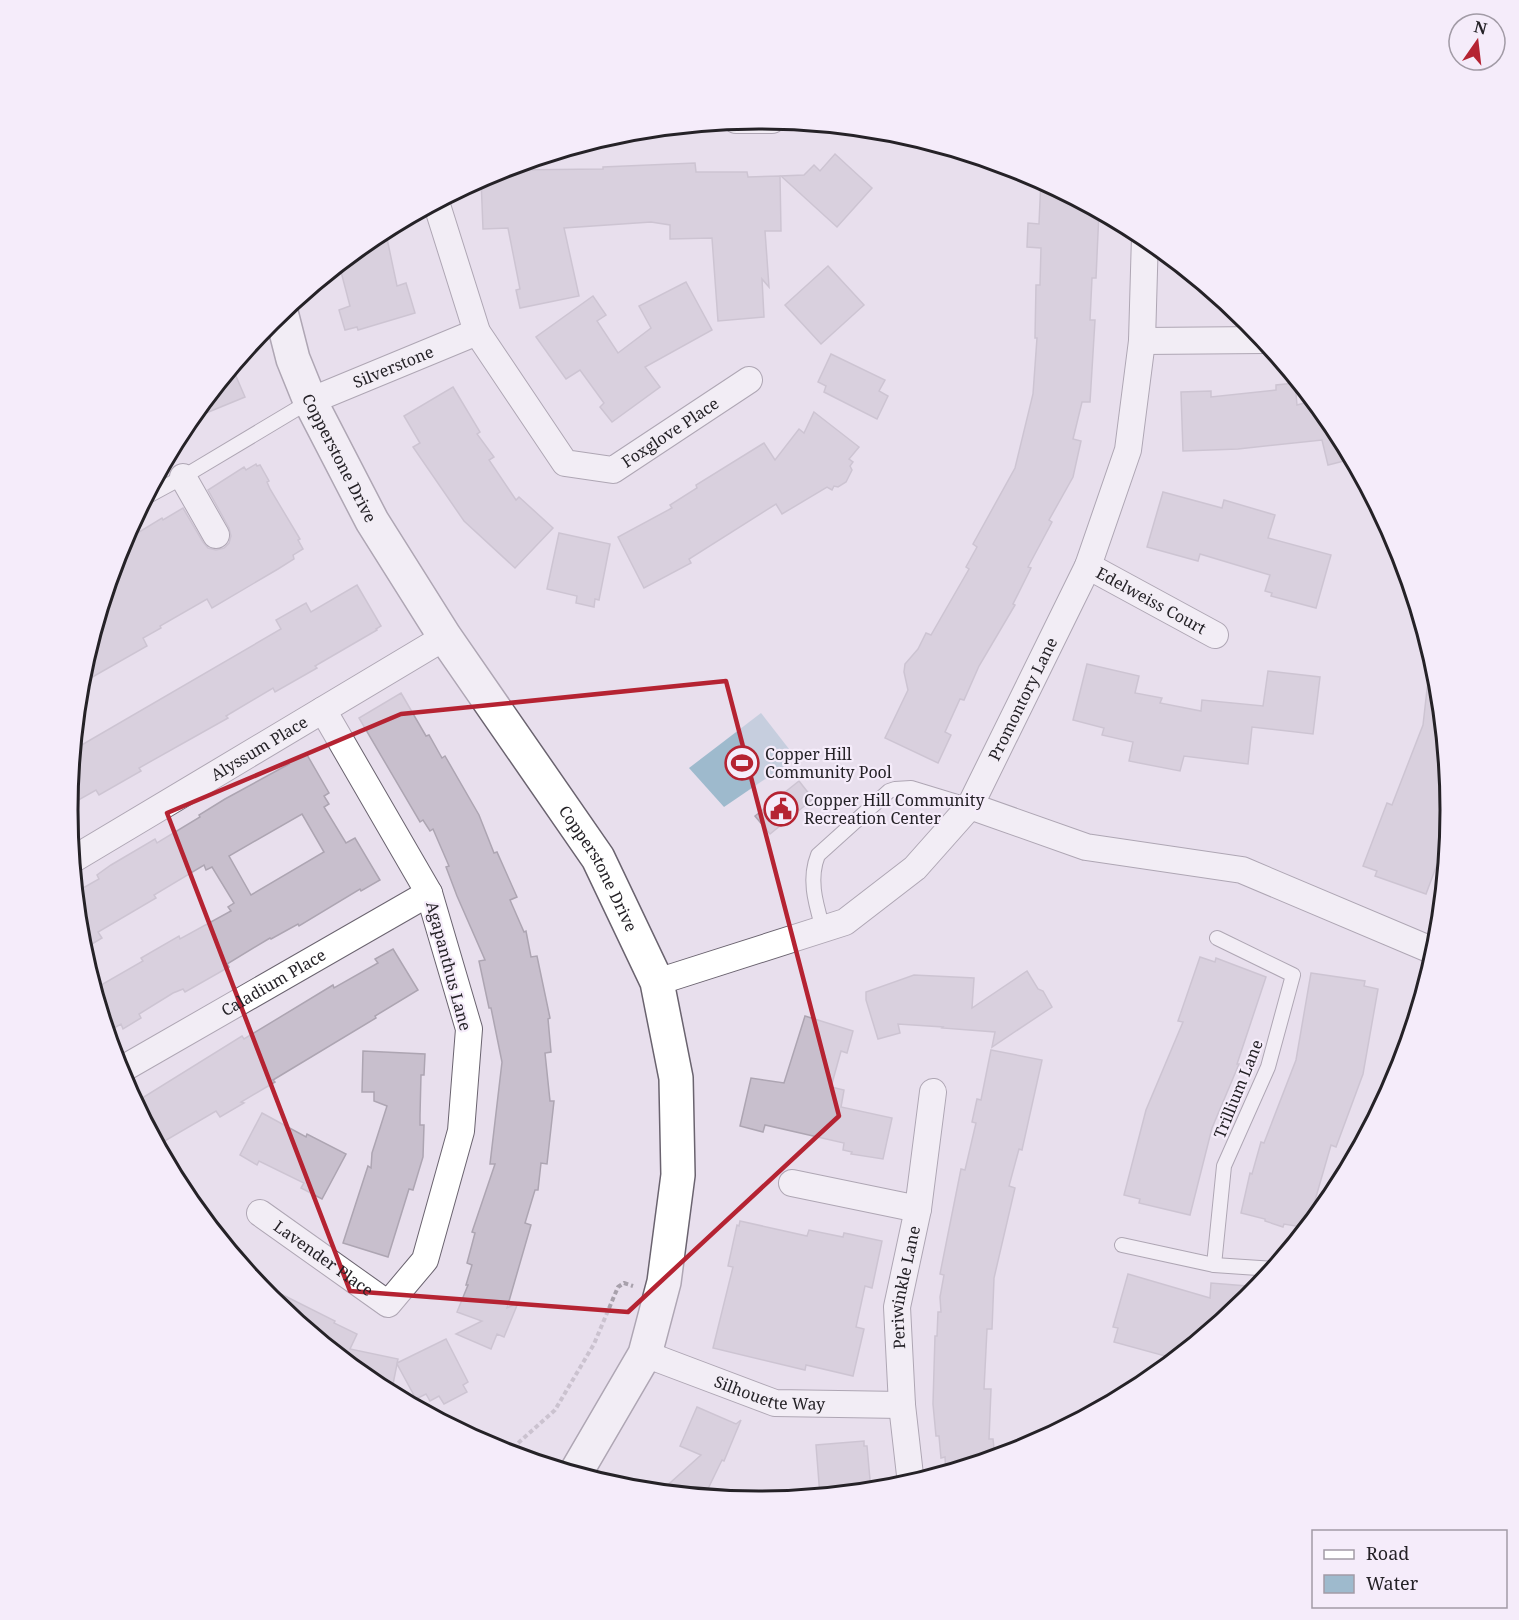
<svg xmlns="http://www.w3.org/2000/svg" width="1519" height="1620" font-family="'Noto Serif',serif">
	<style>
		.water { fill: #9ebacd }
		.building { fill: #c8bfcd; stroke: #ada5b2; stroke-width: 1.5; fill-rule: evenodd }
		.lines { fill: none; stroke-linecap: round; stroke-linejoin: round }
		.lane-casing { stroke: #6a636f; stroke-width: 16 }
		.street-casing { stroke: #6a636f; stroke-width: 28 }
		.secondary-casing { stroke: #6a636f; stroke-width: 36 }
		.path { stroke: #a8a1ac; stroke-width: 4; stroke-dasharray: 4.5 3; stroke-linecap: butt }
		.lane { stroke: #fff; stroke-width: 14 }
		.street { stroke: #fff; stroke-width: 26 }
		.secondary { stroke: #fff; stroke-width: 33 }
		.marked { fill: none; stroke: #b52332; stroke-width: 4.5; stroke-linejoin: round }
		.labels { text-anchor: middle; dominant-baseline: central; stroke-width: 4.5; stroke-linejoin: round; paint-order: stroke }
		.street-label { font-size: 16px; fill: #252227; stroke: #f5ecfa }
		.poi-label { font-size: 16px; fill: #252227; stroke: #f5ecfa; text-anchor: start }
		.rim { fill: none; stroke: #252227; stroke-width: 3 }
	</style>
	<rect width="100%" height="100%" fill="#e8dfed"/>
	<polygon class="water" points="761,713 796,758 724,807 689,768"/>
	<g class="building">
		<polygon points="835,154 872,188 837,227 781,176 804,175 814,165 820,171"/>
		<polygon points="695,163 696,172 747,172 748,177 780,176 781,231 765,231 769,287 762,279 764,317 718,321 712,238 670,239 670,225 651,222 564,228 579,296 520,308 516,290 520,289 508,228 483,229 481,178 496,170 603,169 603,167"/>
		<polygon points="1041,179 1099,211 1096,278 1092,278 1090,320 1095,320 1090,402 1082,402 1073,439 1081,441 1073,477 1049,520 1052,522 1028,567 1031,568 1013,604 1015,605 979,666 964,700 960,699 945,732 951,735 938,763 885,738 908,690 904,672 905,664 918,649 926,633 931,635 969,569 966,567 977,547 973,544 1015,468 1033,394 1037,338 1035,338 1036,285 1040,285 1041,248 1027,247 1028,223 1039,224"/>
		<polygon points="385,229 397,286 406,283 415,313 358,330 357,327 345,330 339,310 350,306 339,264 375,234"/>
		<polygon points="828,266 864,305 821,344 785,305"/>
		<polygon points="686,282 712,330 645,367 660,387 612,422 600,407 604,403 580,370 566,379 536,337 593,296 606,315 597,321 618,353 651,328 639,306"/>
		<polygon points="831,354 885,380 879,391 888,396 877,419 824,392 826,386 818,382"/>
		<polygon points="232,367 245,397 189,420 222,380"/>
		<polygon points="1295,383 1297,405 1312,401 1311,397 1335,426 1349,452 1346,452 1348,460 1328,465 1322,440 1238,449 1183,451 1181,392 1211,391 1211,397 1276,390 1276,385"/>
		<polygon points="453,387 480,432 477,434 494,457 489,460 516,500 519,497 553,528 515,568 464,521 413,447 420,443 404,416"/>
		<polygon points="814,412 859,447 849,459 853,462 850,466 852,470 846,482 838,487 834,486 832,490 827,487 782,514 776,504 689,559 691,563 644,588 618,537 672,508 670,505 697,488 696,485 764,443 775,460 799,429 804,433"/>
		<polygon points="256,464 257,466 260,465 269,481 267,482 270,489 300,539 298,540 303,549 293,555 294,559 278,569 212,608 207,599 160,626 161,628 143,638 147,646 80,684 81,675 121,543 162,518 163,520 183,508 203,542 208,548 216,550 224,548 229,543 231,536 229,528 208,490 244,467 246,470"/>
		<polygon points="1163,492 1222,508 1224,500 1275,515 1268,538 1331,555 1316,608 1271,596 1272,593 1265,591 1270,575 1200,554 1198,561 1147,547"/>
		<polygon points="559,533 610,544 599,600 595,599 594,607 576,603 577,596 547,589"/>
		<polygon points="357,585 381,626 376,629 377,630 315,666 317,668 275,692 273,688 226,716 228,718 139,768 141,771 99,795 96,790 68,806 73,750 281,629 276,620 306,603 311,612"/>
		<polygon points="1087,664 1139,676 1135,693 1162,698 1160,703 1201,711 1202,700 1263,706 1268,671 1320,677 1313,734 1252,727 1248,764 1184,756 1180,771 1129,761 1133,742 1102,735 1104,728 1073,720"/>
		<polygon points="1429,672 1437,672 1438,675 1451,810 1449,832 1426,894 1375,876 1377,871 1363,866 1387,803 1392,805 1423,725"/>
		<polygon points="401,693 426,736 429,735 442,758 445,756 479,815 494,853 497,852 517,897 510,900 524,932 526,931 531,957 537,956 550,1018 548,1019 551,1052 545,1053 550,1101 554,1101 547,1164 541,1163 538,1190 535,1190 525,1223 531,1225 507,1308 518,1303 504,1337 497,1334 491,1349 456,1334 482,1321 457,1312 468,1285 466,1285 472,1265 467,1263 475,1233 472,1232 495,1164 490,1164 502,1062 491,1008 489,1008 479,961 485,960 457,896 446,867 449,866 433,829 430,831 423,820 420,822 359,718"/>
		<path d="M306,753L329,793L324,796L329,804L324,807L346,843L355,838L380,880L361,891L360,889L299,926L298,924L271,939L270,938L227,964L229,967L185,992L183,989L173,993L139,1014L141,1018L123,1029L121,1024L107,1032L94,989L143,961L141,958L179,936L180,939L231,911L228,907L234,903L212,867L206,870L204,865L154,895L156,898L98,932L102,938L82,950L76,892L99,879L97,875L111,865L155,839L157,843L200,817L199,815L225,799L289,764L288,763ZM302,814L324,852L251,895L229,856Z"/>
		<polygon points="799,781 813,799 770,834 755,816"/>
		<polygon points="393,949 418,990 375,1016 376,1018 273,1080 275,1082 241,1102 244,1103 220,1117 216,1111 163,1142 139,1100 242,1036 244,1039 333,985 334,988 378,963 375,959"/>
		<polygon points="1200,957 1215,962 1216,958 1266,977 1237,1064 1239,1064 1212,1128 1190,1215 1139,1203 1140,1199 1124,1195 1146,1110 1183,1022 1178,1021"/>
		<polygon points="1027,971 1038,989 1043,991 1052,1007 992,1047 995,1032 942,1028 943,1027 898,1024 900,1033 878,1039 866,1000 866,992 914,975 974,978 972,1008"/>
		<polygon points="1311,973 1365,981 1364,986 1378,989 1363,1074 1336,1147 1331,1145 1307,1228 1284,1224 1283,1227 1265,1221 1265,1219 1241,1213 1250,1173 1252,1174 1261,1142 1264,1143 1296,1060"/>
		<polygon points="805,1016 853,1031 847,1053 841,1051 831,1087 844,1090 841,1107 892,1118 883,1159 851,1154 852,1152 843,1150 844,1143 765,1125 763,1132 740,1126 751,1078 784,1083"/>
		<polygon points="991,1050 1042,1060 1022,1150 1019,1149 1009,1186 1015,1188 994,1278 992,1329 987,1329 984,1389 991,1389 989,1439 993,1439 995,1458 946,1473 945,1457 941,1458 939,1436 936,1436 933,1404 935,1336 937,1336 938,1312 941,1312 940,1297 944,1275 940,1274 961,1169 965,1170 976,1123 972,1122 977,1099 981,1100"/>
		<polygon points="363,1051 425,1054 424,1075 421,1075 420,1115 420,1125 424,1125 423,1157 413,1190 409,1189 388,1257 343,1243 368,1166 371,1168 372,1153 387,1106 374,1101 374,1092 362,1092"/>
		<polygon points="262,1113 306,1137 307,1134 346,1154 322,1199 301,1188 304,1183 259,1161 257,1165 240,1155"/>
		<polygon points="740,1221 807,1236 809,1230 843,1237 844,1233 882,1241 872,1288 865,1286 856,1327 864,1329 853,1376 806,1365 805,1370 713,1348 733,1267 728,1266 737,1225 739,1226"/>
		<polygon points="1128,1274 1210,1298 1211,1283 1259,1287 1249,1300 1191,1346 1185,1345 1183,1353 1176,1359 1114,1342 1118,1328 1113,1327"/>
		<polygon points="269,1288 335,1321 334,1323 357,1334 350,1349 398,1359 397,1363 446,1339 468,1382 463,1385 467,1392 444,1404 439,1396 430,1401 426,1394 416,1399 397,1364 391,1394 375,1385 270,1299 265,1293"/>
		<polygon points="697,1407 736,1424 741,1420 724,1461 722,1460 704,1497 660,1492 701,1455 680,1446"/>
		<polygon points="864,1441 864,1446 867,1446 871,1491 820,1496 816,1445"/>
	</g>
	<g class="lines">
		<defs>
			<g id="lane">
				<polyline points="146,497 183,477 310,401"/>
				<path d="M823,929C816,904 808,880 818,855L889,791L895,789L911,788L970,806"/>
				<polyline points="1122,1245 1214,1265 1274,1269"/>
				<polyline points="1214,1265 1224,1166 1268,1067 1293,975 1217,938"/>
			</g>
			<g id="street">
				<polyline points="736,120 772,120"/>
				<path id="s1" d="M436,202L477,332L565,463L613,470L749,380"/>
				<polyline points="1142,341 1265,340"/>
				<path id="s2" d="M310,401L477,332"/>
				<polyline points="183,477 216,535"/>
				<path id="s3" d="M1088,566L1215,635"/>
				<polyline points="970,806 1086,847 1242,870 1436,952"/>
				<path id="s4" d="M72,860L445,637"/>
				<path id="s5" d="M657,982L845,922L915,868L970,806L1088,566L1128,450L1142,341L1145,236"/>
				<path id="s6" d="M119,1071L429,893"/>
				<polyline points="792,1183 918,1209"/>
				<path id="s7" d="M260,1213L388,1304L425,1260L461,1131L469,1029L429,893L323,710"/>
				<path id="s8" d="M645,1354L775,1403L902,1405"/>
				<path id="s9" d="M911,1484L902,1405L897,1307L918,1209L933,1092"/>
			</g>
			<g id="secondary">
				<path id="s10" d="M281,312L293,359L310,401L372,521L445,637L598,858L657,982L676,1078L678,1175L664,1282L645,1354L575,1474"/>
			</g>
		</defs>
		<use href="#lane" class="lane-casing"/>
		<use href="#street" class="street-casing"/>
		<use href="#secondary" class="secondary-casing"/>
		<polyline class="path" points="507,1453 555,1410 594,1344 618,1287 624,1283 633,1286"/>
		<use href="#lane" class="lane"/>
		<use href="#street" class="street"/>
		<use href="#secondary" class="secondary"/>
	</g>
	<path d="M0 0H1519V1620H0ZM726,681L839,1116L628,1312L350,1291L167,813L401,714Z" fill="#e8dfed" fill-opacity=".55" fill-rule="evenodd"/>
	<path class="marked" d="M726,681L839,1116L628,1312L350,1291L167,813L401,714Z"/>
	<defs>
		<symbol id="stadium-ring" viewBox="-11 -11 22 22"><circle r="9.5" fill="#f5ecfa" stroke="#b52332" stroke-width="1.5"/><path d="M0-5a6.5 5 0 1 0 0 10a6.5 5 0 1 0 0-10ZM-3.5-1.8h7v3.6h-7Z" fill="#b52332"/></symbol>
		<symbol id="civic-ring" viewBox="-11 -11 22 22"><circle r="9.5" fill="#f5ecfa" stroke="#b52332" stroke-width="1.5"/><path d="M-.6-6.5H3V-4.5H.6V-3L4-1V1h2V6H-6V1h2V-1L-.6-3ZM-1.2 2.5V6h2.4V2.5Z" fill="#b52332"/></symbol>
	</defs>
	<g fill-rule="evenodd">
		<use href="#stadium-ring" x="723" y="744" width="38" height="38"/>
		<use href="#civic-ring" x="762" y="790" width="38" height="38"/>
	</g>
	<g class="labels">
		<g class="street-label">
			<text stroke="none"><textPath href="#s2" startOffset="90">Silverstone</textPath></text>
			<text stroke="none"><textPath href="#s1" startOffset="411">Foxglove Place</textPath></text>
			<text stroke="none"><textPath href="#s10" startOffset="158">Copperstone Drive</textPath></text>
			<text stroke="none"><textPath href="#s3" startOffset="72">Edelweiss Court</textPath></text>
			<text stroke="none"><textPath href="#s5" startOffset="488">Promontory Lane</textPath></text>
			<text stroke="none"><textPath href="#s4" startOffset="218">Alyssum Place</textPath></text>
			<text stroke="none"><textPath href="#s10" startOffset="644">Copperstone Drive</textPath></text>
			<text transform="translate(449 966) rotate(75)">Agapanthus Lane</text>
			<text stroke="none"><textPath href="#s6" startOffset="178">Caladium Place</textPath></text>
			<text transform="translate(1238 1089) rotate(-68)">Trillium Lane</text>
			<text stroke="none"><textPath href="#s7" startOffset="78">Lavender Place</textPath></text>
			<text stroke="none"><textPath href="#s9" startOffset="198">Periwinkle Lane</textPath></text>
			<text stroke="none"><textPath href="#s8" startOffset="132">Silhouette Way</textPath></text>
		</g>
		<g class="poi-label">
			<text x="765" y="754">Copper Hill<tspan x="765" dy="18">Community Pool</tspan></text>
			<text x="804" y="800">Copper Hill Community<tspan x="804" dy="18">Recreation Center</tspan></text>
		</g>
	</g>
	<path d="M0 0H1519V1620H0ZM78 810a681 681 0 1 1 1362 0a681 681 0 1 1-1362 0Z" fill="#f5ecfa" fill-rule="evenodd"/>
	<path class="rim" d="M78 810a681 681 0 1 1 1362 0a681 681 0 1 1-1362 0Z"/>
	<rect x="1312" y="1530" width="195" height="78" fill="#f5ecfa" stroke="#a29ba6" stroke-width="1.5"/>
	<rect x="1324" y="1550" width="30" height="9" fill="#ffffff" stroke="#a29ba6" stroke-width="1.5"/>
	<text x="1366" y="1560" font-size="18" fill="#252227">Road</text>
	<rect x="1324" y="1575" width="30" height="18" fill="#9ebacd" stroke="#a29ba6" stroke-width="1.5"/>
	<text x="1366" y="1590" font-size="18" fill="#252227">Water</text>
	<g transform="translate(1477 42) rotate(14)"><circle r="28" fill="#f5ecfa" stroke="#a29ba6" stroke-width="1.5"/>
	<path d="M0-4.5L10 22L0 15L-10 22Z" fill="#b52332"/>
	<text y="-9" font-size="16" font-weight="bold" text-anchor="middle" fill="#252227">N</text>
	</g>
</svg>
